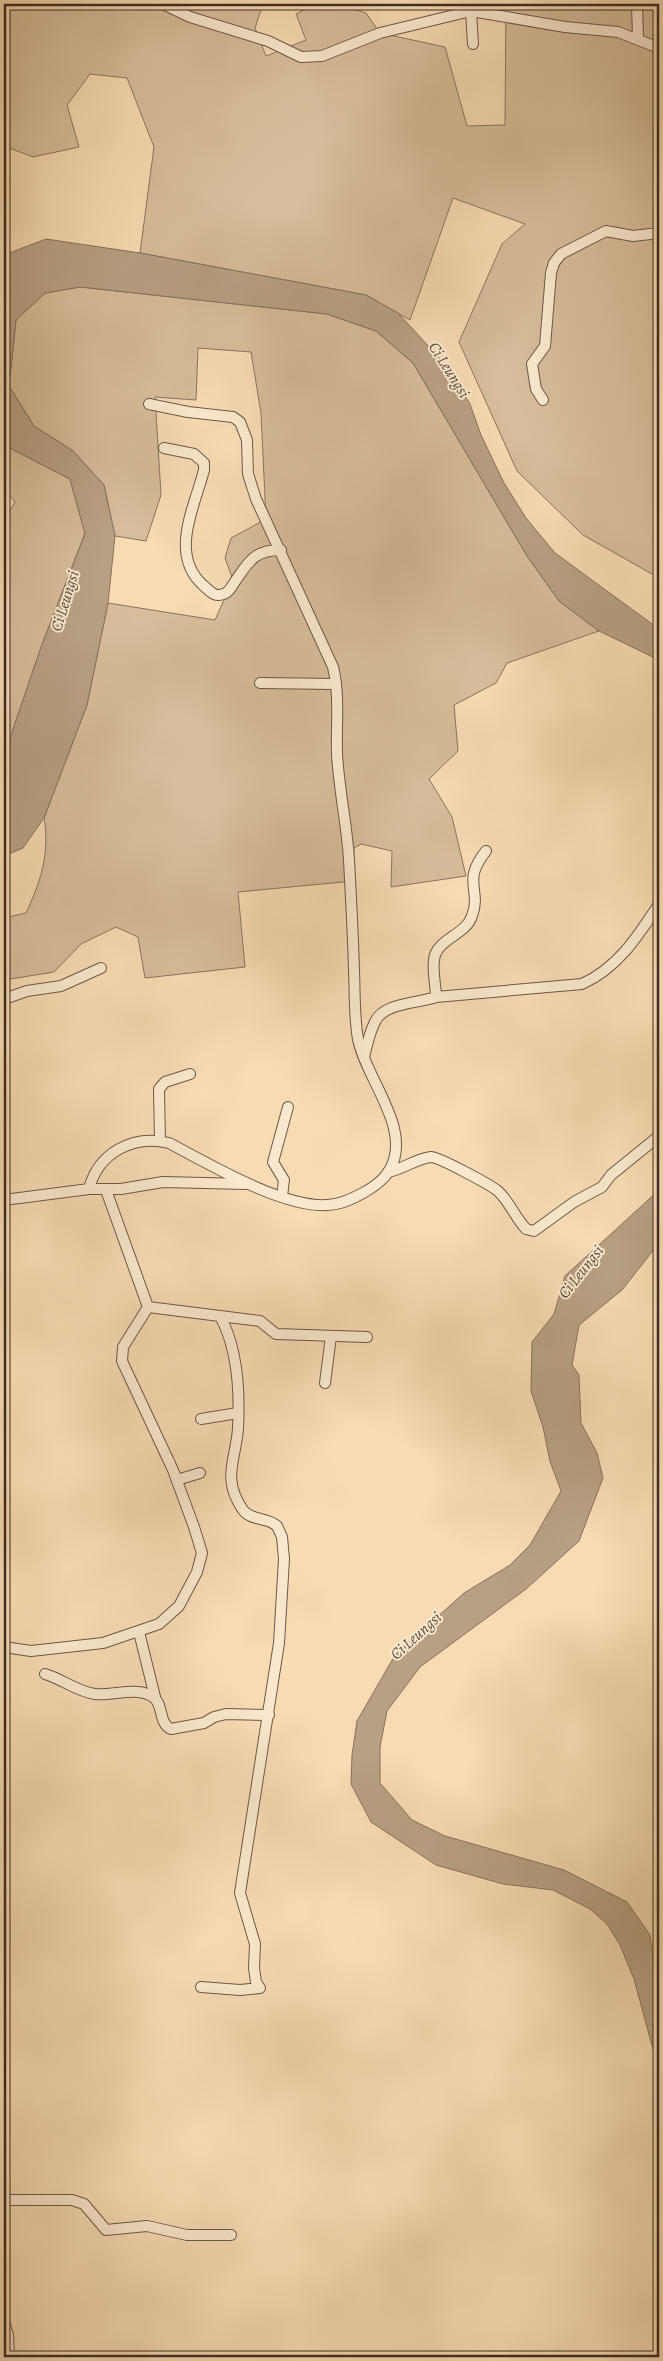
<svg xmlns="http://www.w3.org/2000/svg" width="663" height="2361" font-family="Alegreya,serif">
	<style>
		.green { fill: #d7bd9b; stroke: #8a7460 }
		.water { fill: #b7a083; stroke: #86725e }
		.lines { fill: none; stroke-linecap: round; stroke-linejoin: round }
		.minor-casing { stroke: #6b5849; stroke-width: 12 }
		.minor { stroke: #fae8ce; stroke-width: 10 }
		.labels { text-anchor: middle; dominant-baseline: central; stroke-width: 4; stroke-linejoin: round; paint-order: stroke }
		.water-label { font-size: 16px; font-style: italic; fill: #5b493d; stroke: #fae8ce }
	</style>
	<rect width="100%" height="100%" fill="#f7dbb3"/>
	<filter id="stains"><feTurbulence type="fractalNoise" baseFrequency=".004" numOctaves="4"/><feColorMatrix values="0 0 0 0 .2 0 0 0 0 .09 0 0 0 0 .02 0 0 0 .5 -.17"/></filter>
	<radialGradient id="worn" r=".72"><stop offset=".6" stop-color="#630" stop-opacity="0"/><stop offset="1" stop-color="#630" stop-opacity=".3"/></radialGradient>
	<g class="green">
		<polygon points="4,4 263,4 255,28 266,56 306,40 296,14 315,4 338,4 366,13 380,33 445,47 467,126 505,125 506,4 659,4 659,578 583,535 517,471 459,342 502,244 525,224 453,198 410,320 366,295 140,253 154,147 127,78 90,74 67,105 79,147 33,157 4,146"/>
		<path d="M80,287L327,314L376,331L413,363L527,556L559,601L599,631L507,663L496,683L454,705L458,751L429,779L452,817L466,876L391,887L392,851L361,844L354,848L353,881L238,892L245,967L145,978L138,937L116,927L81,944L54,972L4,980V918L26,913C41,881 50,853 44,818L87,705L108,603L215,620L233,580L225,558L231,538L266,519L261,413L251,352L198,348L196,400L155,397L161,495L146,541L115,536L104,485L73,451L34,426L9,386L16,320L45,293Z"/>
		<polygon points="4,445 70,479 85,533 42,645 4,756 4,521 15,502 4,489"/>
	</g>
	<g class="water">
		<polygon points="46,239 140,253 366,295 398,313 443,362 470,404 481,435 504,483 526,518 555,553 659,629 659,660 599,631 559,601 527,556 413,363 376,331 327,314 80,287 45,293 16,320 9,386 34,426 73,451 104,485 115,536 108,603 87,705 44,818 23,848 4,856 4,756 41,647 85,534 70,479 4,445 4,255"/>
		<polygon points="659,1190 659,1243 622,1290 579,1325 572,1365 579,1375 581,1423 597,1453 603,1478 579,1541 526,1589 420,1667 387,1711 380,1747 380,1783 412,1820 445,1836 564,1870 627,1902 650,1935 653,1957 659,1972 659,2071 634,1979 620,1945 607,1924 590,1909 553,1890 503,1884 436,1865 371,1822 351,1784 352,1755 357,1721 395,1655 464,1593 510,1565 530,1545 561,1491 550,1461 543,1427 531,1391 532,1342 554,1314 565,1276"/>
	</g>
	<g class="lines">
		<defs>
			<g id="minor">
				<polyline points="163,4 190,17 268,41 301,57 322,56 380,33 471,11 565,27 618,32 659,48"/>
				<polyline points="468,4 471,11 473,44"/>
				<polyline points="637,4 638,38"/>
				<polyline points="543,400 536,389 532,364 545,346 551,273 554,263 561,254 606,231 633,236 659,233"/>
				<path d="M164,448L194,454L204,463V470C195,506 168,555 204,586C209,590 215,598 223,594C228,593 231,588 234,583C248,563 253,550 281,550"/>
				<polyline points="260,683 336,684"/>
				<path d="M436,997L582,984C618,968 638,936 659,904"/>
				<polyline points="4,999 27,991 61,986 101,968"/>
				<path d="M364,1057C367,1046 369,1034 374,1024C382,1002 417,1004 436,997C436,985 431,967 435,955C441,938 466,934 472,916C482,889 461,882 486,851"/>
				<polyline points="160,1141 159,1089 165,1082 190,1074"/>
				<path d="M388,1172C403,1169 418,1158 431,1157C439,1157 493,1186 499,1192C510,1203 515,1217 526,1229L534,1231L574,1202L602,1187L611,1175L659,1136"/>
				<polyline points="89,1189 121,1189 163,1182 245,1184"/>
				<polyline points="282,1196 284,1180 273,1162 288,1107"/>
				<path d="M4,1200L89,1189C98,1153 133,1134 169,1143C209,1164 283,1208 327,1205C340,1205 352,1199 363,1193C372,1188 383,1181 389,1171C414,1130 366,1080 358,1039C354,1017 355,993 354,971C353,934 351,897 349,860C347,825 339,790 337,754C336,725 340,696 333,667L256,499L248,474L247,440L240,422L233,417L188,412L149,404"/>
				<path d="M148,1307L220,1316C238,1349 240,1391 238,1428C236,1460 221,1478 243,1510C251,1521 268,1517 277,1526L282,1537L284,1559L279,1643L240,1893L255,1944L254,1968L256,1982L260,1988L240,1990L201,1987"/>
				<polyline points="220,1316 260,1321 276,1334 367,1337"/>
				<polyline points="325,1383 331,1336"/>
				<polyline points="201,1419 238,1413"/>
				<polyline points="177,1480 200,1473"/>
				<polyline points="139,1632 155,1697"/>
				<polyline points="4,1647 31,1651 103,1643 159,1624 179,1606 197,1572 202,1553 194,1527 173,1470 122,1361 123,1347 148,1307 106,1190"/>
				<path d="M45,1674C62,1679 78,1692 95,1694C114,1696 136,1686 153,1697C164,1704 158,1723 171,1729L204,1723L214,1717L226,1714L269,1715"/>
				<polyline points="4,2200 72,2200 84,2204 106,2230 147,2226 187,2235 231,2235"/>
				<polyline points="4,2322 8,2335 9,2357"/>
			</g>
		</defs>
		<use href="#minor" class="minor-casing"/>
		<use href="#minor" class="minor"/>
	</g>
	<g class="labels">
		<g class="water-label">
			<text transform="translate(449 370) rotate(58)">Ci Leungsi</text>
			<text transform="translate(65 601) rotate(-73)">Ci Leungsi</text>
			<text transform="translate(581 1272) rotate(-52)">Ci Leungsi</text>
			<text transform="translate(416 1636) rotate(-42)">Ci Leungsi</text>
		</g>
	</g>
	<rect width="663" height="2361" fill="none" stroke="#f7dbb3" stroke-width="20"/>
	<rect x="5" y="5" width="653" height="2351" fill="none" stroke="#3c2c26" stroke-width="2.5"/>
	<rect x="10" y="10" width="643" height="2341" fill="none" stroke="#3c2c26"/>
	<rect width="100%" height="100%" filter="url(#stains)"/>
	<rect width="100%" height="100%" fill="url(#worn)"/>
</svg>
